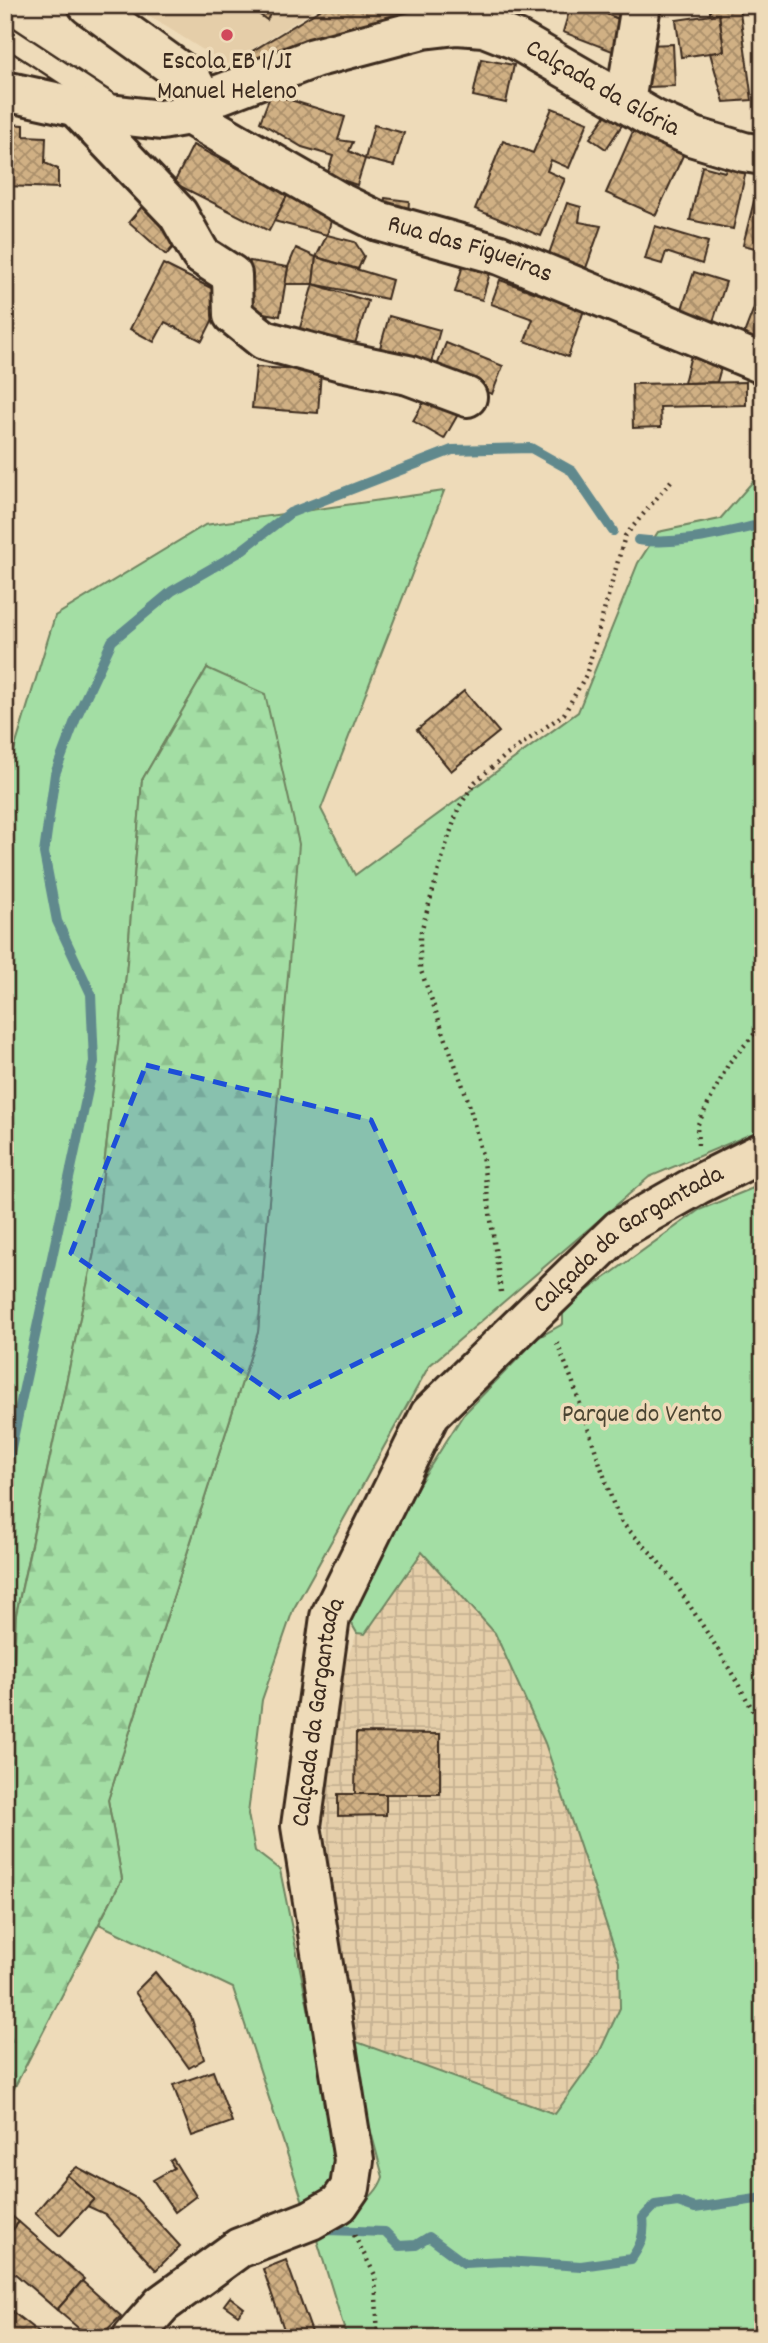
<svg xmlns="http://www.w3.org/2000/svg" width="768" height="2343" font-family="Dekko,sans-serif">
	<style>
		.built { fill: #e5cea9 }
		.industrial { fill: url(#industrial-grid) }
		.green { fill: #a3dea4; stroke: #6f8461; stroke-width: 2 }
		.forest { fill: url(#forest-firs); stroke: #6f8461; stroke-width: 2 }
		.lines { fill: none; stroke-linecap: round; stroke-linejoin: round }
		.stream { stroke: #61898d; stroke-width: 10 }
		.building { fill: url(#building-cross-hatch); stroke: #3b2a1e; stroke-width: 2 }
		.lane-casing { stroke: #3b2a1e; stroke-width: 24 }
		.street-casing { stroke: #3b2a1e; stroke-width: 44 }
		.path { stroke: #3b2a1e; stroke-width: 4.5; stroke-dasharray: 2 5; stroke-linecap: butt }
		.lane { stroke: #eedbb9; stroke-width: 19 }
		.street { stroke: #eedbb9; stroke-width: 38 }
		.marked { fill: #1d4ed8; fill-opacity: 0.2; stroke: #1d4ed8; stroke-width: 5; stroke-dasharray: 14 9; stroke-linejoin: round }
		.poi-dot { fill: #d1495b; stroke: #eedbb9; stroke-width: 2.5 }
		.labels { text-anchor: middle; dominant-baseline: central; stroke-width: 7; stroke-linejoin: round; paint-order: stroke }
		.poi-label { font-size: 26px; fill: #3b2a1e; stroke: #eedbb9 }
		.street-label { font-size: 26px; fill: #3b2a1e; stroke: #eedbb9 }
		.park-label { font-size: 26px; fill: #4b4532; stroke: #eedbb9 }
	</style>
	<defs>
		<pattern id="industrial-grid" width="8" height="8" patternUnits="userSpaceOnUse" patternTransform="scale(1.75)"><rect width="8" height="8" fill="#e5cea9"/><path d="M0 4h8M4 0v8" fill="none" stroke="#c5b191"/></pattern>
		<pattern id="forest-firs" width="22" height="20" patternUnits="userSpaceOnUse" patternTransform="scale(1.75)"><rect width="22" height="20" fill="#a3dea4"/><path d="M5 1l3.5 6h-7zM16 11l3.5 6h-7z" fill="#8dbf8d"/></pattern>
		<pattern id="building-cross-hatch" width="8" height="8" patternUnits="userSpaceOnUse" patternTransform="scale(1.75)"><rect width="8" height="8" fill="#d0b084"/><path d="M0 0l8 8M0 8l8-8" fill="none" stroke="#aa8f6b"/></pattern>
	</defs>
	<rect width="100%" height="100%" fill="#eedbb9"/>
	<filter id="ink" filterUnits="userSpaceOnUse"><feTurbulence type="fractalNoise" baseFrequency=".0143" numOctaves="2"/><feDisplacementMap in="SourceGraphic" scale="14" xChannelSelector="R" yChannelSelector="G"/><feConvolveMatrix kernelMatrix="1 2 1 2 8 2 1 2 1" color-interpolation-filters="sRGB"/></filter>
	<g filter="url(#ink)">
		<polygon class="built" points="132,5 322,5 227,65"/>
		<polygon class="industrial" points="463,1415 592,1530 763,1878 555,2114 346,2038 324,1815 325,1715 357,1633 350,1621 418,1481"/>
		<g class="green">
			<polygon points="763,470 763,1129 649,1177 429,1366 293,1610 262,1700 248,1814 255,1851 280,1870 340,2165 328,2187 304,2205 233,1988 99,1924 122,1879 108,1800 258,1332 283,1031 207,668 142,780 126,975 94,1253 16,1614 13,1704 5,1704 5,780 55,616 205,525 444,491 321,809 355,875 578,712 638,563 658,532 720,519"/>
			<path d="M763,1184V2338H347L314,2230C338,2219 374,2204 383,2177L346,2038L555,2114L599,2053L620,2008L619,1962L545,1743L495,1633L422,1552L365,1634L357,1633L350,1621L352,1607L398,1517L463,1415L539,1337L563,1324V1308L699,1210Z"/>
		</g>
		<polygon class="forest" points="207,668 265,694 299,844 258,1332 108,1800 122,1879 7,2102 5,2092 5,1896 16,1615 94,1253 126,975 142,780"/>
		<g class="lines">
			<g class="stream">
				<path d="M638,540C679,546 723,533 763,524"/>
				<polyline points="5,1476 94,1062 91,994 57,921 44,853 55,774 76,718 112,641 172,591 238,553 290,513 452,450 531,448 572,471 613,531"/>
				<path d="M319,2233L328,2230L385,2232L399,2246L416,2245L429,2237L464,2263L505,2261L581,2266L631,2259C641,2245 645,2235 643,2218L655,2205L678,2202L695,2208L763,2198"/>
			</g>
		</g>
		<g class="building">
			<polygon points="246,5 275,5 267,20"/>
			<polygon points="328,5 427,5 428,15 240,75 236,61"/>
			<polygon points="494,5 525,5 520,19 493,9"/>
			<polygon points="571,5 585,5 631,24 625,56 563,32"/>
			<polygon points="585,5 635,5 631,24"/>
			<polygon points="710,5 739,5 752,100 724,102 710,53 724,51 719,14 710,15"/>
			<polygon points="719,14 724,51 681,57 676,20"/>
			<polygon points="673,44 675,86 648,87 646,45"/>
			<polygon points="481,59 514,65 506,103 473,96"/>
			<polygon points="271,94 345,117 338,140 353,142 349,151 365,159 357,185 327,175 333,156 302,147 260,122"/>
			<polygon points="552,108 588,122 569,168 551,160 547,171 565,179 541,236 475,209 503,141 533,153"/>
			<polygon points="606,115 622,125 606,149 590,138"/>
			<polygon points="5,124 24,125 24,136 46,137 45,163 58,169 58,188 5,186"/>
			<polygon points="374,125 404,133 394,166 365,159"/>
			<polygon points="634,129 685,151 656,215 606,193"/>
			<polygon points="193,145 288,194 269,231 174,183"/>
			<polygon points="728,161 747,166 733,229 690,220 702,166 725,172"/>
			<polygon points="288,194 331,221 327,235 274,221"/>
			<polygon points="385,198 409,201 408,215 383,211"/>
			<polygon points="754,201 763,203 763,250 743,245"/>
			<polygon points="145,203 183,236 166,255 129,222"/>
			<polygon points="567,203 581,207 579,222 601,226 586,268 549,254"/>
			<polygon points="655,226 708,242 702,264 666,252 662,264 645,259"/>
			<polygon points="327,235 355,242 364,256 358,269 316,257"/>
			<polygon points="296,248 316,257 313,284 285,284 288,267"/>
			<polygon points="316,257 392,280 387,299 313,284"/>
			<polygon points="250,261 288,267 280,316 242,309"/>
			<polygon points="163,264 225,295 202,341 165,322 154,342 130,329"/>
			<polygon points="463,265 490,273 482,300 455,292"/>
			<polygon points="694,272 726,282 712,325 680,315"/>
			<polygon points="500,280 584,310 568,357 525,341 533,319 491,304"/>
			<polygon points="313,284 368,301 354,347 299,331"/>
			<polygon points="757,300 763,302 763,347 742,339"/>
			<polygon points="389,316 440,330 429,370 378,355"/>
			<polygon points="446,343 503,366 492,394 435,371"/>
			<polygon points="692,351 722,364 717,382 684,383"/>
			<polygon points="256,367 321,371 318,413 252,408"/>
			<polygon points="746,382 746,405 660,407 661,427 633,428 632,384"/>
			<polygon points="430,391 461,409 444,439 413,421"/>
			<polygon points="464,691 499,732 451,771 417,730"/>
			<polygon points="356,1733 440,1734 440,1794 355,1794"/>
			<polygon points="338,1794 386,1794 386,1815 338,1816"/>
			<polygon points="155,1972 191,2016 204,2059 189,2068 135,1992"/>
			<polygon points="213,2071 232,2122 192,2136 173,2085"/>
			<polygon points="173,2159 196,2196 175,2212 153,2180 174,2168 170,2161"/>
			<polygon points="77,2167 136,2198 180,2246 156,2270 105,2214 87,2206 94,2199 67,2175"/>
			<polygon points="67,2175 94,2199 60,2236 35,2213"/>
			<polygon points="5,2210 19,2222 5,2239"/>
			<polygon points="19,2222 84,2279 57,2310 5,2265 5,2239"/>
			<polygon points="286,2260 314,2338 287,2338 263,2269"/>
			<polygon points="82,2281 121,2316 99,2338 90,2338 57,2310"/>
			<polygon points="230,2297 244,2308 238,2315 224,2305"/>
			<polygon points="5,2306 42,2335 40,2338 5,2338"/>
		</g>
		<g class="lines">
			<defs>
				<polyline id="lane" points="5,35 110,104"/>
				<g id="street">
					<polyline points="88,5 192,80 203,101"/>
					<path id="s1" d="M5,91L110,114L161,120L189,115L203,101L314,58L423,29L457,25L484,27L517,40L655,120L694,137L744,152L763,155"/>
					<polyline points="625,102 641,5"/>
					<polyline points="75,106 178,214 201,255 232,275 233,315 264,340 341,361 408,375 467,397"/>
					<path id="s2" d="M189,115L341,203L378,221L500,255L763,364"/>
					<path id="s3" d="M132,2338L162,2304L239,2248L311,2220L339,2204L350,2188L354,2160L301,1826L330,1617L430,1414L620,1229L699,1184L763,1152"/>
				</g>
			</defs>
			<use href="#lane" class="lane-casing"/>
			<use href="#street" class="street-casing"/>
			<g class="path">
				<polyline points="698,1145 697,1126 729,1063 763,1024"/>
				<polyline points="501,1292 482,1155 468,1100 420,968 420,935 447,842 459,807 475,782 504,757 564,714 586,675 625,536 671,481"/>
				<polyline points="557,1343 572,1380 613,1503 622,1523 653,1555 675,1583 719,1651 754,1712 763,1735"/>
				<polyline points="354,2235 375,2275 378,2338"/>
			</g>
			<use href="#lane" class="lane"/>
			<use href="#street" class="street"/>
		</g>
	</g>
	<path class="marked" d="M146,1065L371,1120L460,1312L283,1400L71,1253Z"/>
	<circle class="poi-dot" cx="227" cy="35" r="7"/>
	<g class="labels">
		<g class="poi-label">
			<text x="227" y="62">Escola EB 1/JI<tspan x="227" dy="30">Manuel Heleno</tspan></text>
		</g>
		<g class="street-label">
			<text stroke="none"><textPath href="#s1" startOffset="634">Calçada da Glória</textPath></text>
			<text stroke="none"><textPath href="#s2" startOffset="313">Rua das Figueiras</textPath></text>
			<text stroke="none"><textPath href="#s3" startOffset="1339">Calçada da Gargantada</textPath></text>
			<text stroke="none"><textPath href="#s3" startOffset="751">Calçada da Gargantada</textPath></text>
		</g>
		<g class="park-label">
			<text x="642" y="1415">Parque do Vento</text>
		</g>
	</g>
	<rect width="768" height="2343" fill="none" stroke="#eedbb9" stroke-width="28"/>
	<rect x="14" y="14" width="740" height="2315" fill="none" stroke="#3b2a1e" stroke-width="2.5" filter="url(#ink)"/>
</svg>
